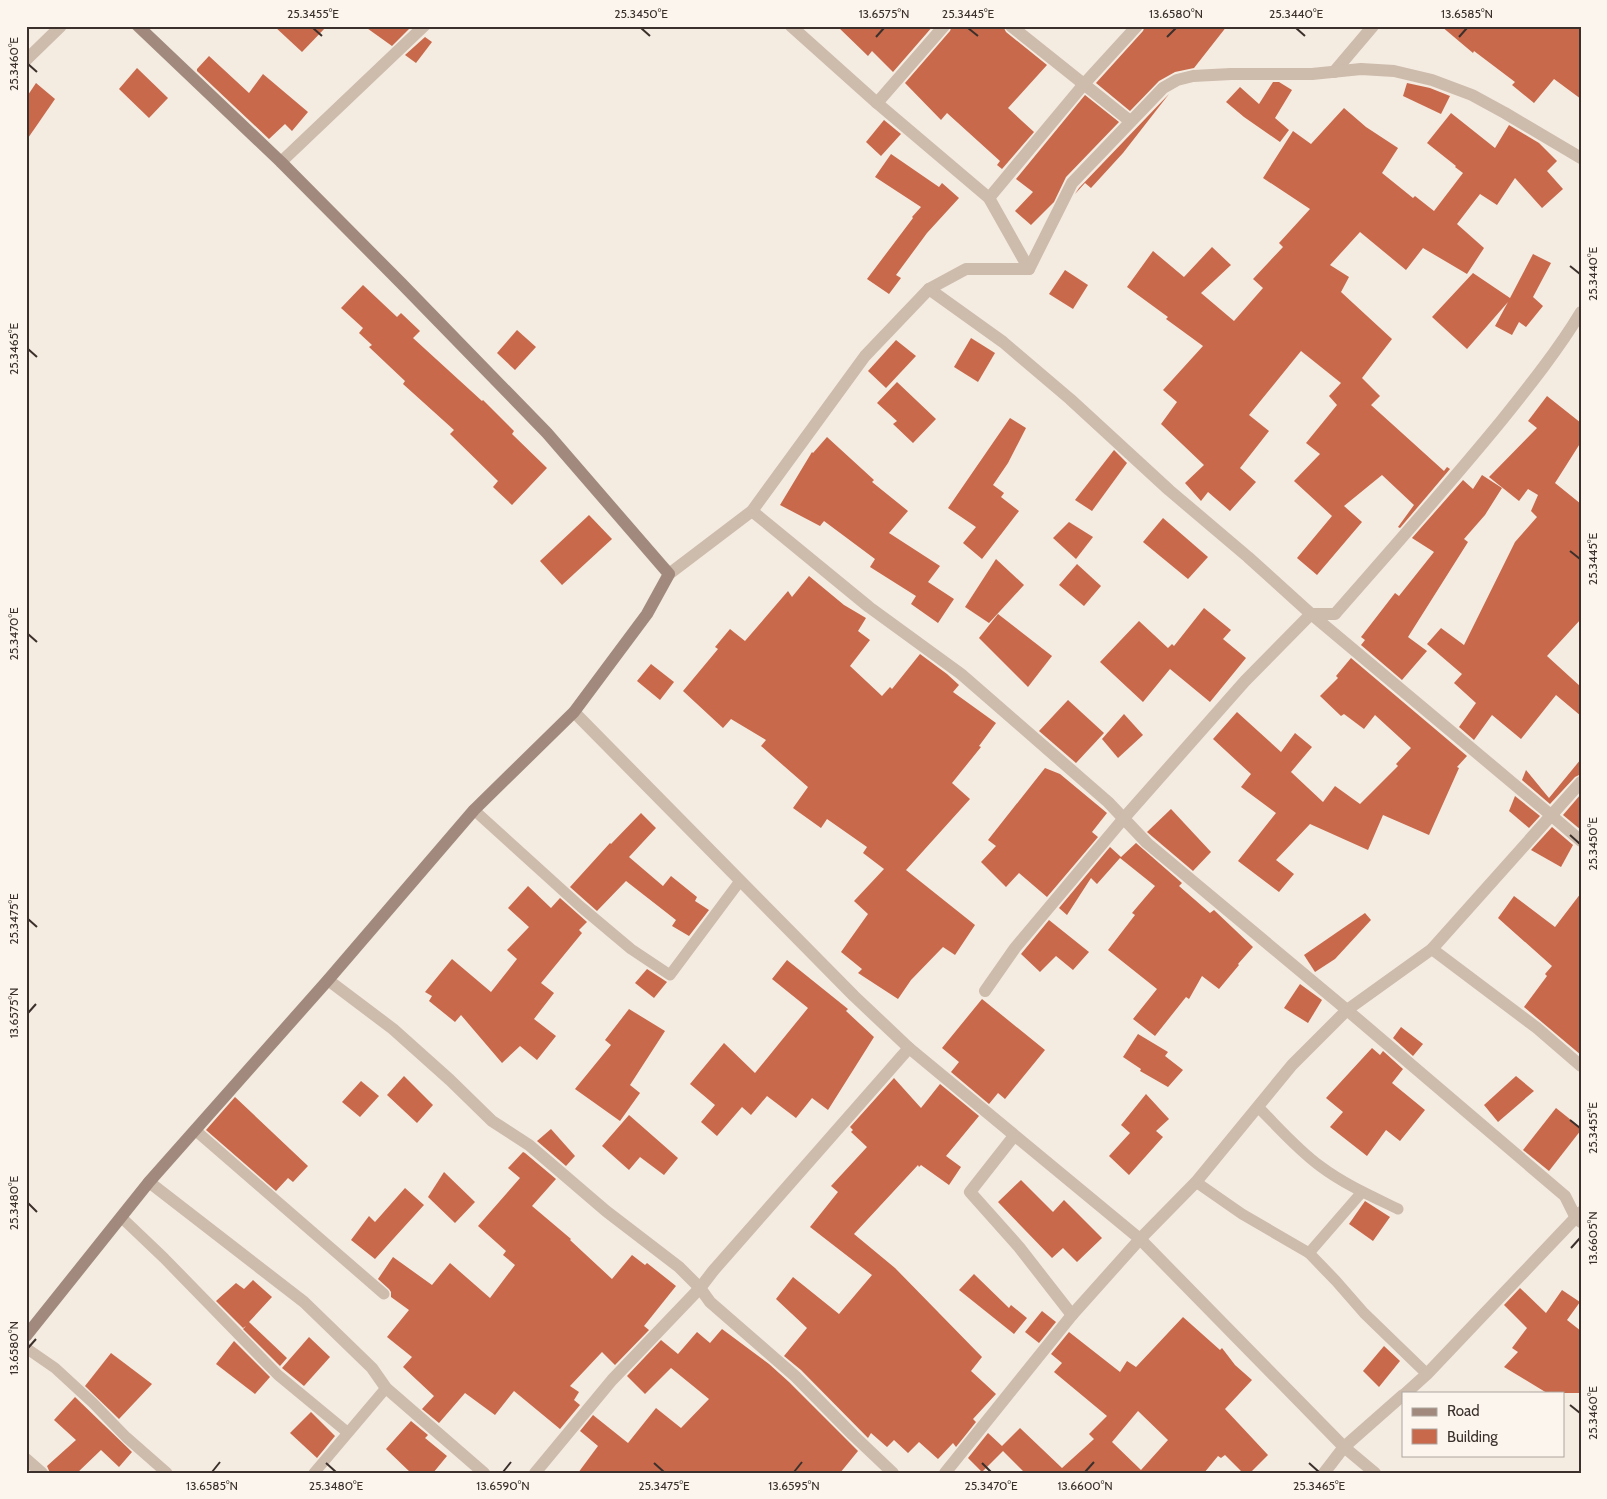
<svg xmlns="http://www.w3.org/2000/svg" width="1607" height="1499" font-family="Cabin,sans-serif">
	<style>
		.building { fill: #c8694b; fill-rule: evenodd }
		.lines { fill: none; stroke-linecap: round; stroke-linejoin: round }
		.lane { stroke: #cdbbac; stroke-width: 11 }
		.street { stroke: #cdbbac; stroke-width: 12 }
		.secondary { stroke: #a18a7d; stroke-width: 12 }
		.ticks { fill: none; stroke: #3b302b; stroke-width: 2 }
		.neatline { fill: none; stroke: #3b302b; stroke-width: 2 }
		.ticks-label { font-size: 12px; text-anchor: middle; fill: #3b302b }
	</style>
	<rect width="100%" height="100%" fill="#f4ebe1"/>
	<g class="building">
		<polygon points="274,26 327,26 302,52"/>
		<polygon points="364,26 410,26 411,27 392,46"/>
		<polygon points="837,26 933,26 893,72 872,51 868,56"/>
		<polygon points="952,26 1003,26 1006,32 1047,65 1008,108 1034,132 1002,169 997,165 1000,161 947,113 941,120 905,83 950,31"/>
		<polygon points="1145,26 1227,26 1194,68 1175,72 1159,81 1130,111 1096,83 1143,31"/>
		<polygon points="1441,26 1581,26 1581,99 1554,79 1534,103 1512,85 1515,82 1474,51 1473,53"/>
		<polygon points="425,37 432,42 416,63 405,55"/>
		<polygon points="209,56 249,93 263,74 308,112 292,131 285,124 269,139 197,71 197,69"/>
		<polygon points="137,68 168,98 149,118 119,89"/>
		<polygon points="1273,82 1279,82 1292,90 1275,118 1289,130 1280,142 1244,117 1226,102 1240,87 1259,104"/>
		<polygon points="36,83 55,99 26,141 26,98"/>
		<polygon points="1407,83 1430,88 1450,96 1441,114 1403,96"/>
		<polygon points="1169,94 1123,153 1091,188 1085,183 1075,194 1079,188"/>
		<polygon points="1085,95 1119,122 1066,177 1054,202 1031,225 1015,211 1033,192 1016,179"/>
		<polygon points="1344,108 1366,127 1398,148 1382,173 1413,198 1415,196 1434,211 1463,173 1455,167 1456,166 1427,143 1451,113 1495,148 1509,125 1539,143 1557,161 1547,171 1563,189 1542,208 1515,178 1497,205 1480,194 1457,224 1484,248 1467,274 1423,248 1406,270 1360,232 1330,265 1349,277 1341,292 1392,339 1362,378 1380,396 1371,405 1444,471 1447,467 1450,469 1400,528 1398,527 1414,505 1382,475 1344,506 1362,522 1317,575 1297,558 1332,516 1294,481 1320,454 1306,443 1337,405 1329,396 1341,383 1301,351 1249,415 1269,431 1240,468 1256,482 1230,511 1208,492 1201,501 1185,483 1204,465 1161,424 1177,402 1163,390 1203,346 1166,319 1168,317 1127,287 1153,251 1184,277 1212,247 1231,265 1201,293 1234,321 1263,288 1253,279 1283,247 1279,243 1310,209 1263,178 1293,131 1311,144"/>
		<polygon points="884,120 901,134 881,156 866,142"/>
		<polygon points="891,154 939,187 942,183 959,198 927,233 896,275 901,278 889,294 867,279 913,218 912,217 921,207 875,177"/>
		<polygon points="1533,254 1551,263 1533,297 1543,306 1526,327 1519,322 1512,335 1495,326 1508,302 1467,349 1432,317 1473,273 1510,298"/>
		<polygon points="1065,270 1088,285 1073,309 1049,294"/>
		<polygon points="363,285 397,317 401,313 420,331 413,338 482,401 483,400 514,431 512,434 547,468 512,505 493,487 498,481 450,434 454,430 403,384 405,381 369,347 372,345 359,333 363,328 341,308"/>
		<polygon points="517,330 536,347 515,370 497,353"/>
		<polygon points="971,338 995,353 978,382 954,367"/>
		<polygon points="896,340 916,356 886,388 868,371"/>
		<polygon points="897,382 936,419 913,443 893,424 897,421 877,403"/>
		<polygon points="1547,396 1581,423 1581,442 1555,483 1581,504 1581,619 1547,656 1581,687 1581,716 1556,695 1521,739 1492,715 1474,740 1459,727 1476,703 1454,683 1462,674 1427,644 1441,628 1464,645 1515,542 1537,517 1531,511 1538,495 1528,489 1519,501 1489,477 1537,428 1528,421"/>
		<polygon points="1010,418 1026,428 1008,463 993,485 1004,493 1001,497 1019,511 982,559 963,543 976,527 948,508"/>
		<polygon points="827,437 874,480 872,482 908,511 889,533 940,566 928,582 954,599 938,623 911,604 916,596 870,567 875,559 824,521 820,526 780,505 812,452 813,453"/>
		<polygon points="1114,450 1127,463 1092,511 1075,500"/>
		<polygon points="1482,475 1502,488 1485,515 1464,539 1468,542 1408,637 1427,651 1402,680 1361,645 1365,640 1361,637 1395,593 1399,596 1434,552 1412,538 1463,480 1473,489"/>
		<polygon points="589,515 612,539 562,585 540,561"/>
		<polygon points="1163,518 1208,557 1188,579 1143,542"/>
		<polygon points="1069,522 1093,537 1076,559 1053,538"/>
		<polygon points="996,559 1024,585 989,623 965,607"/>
		<polygon points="1077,564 1101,586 1084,606 1059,585"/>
		<polygon points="809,576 844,605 866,618 858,631 870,640 850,666 882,696 890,687 892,689 920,654 947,674 959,685 953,692 996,723 979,746 981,747 952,783 970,799 906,870 975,925 955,955 943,947 911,980 898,999 858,973 862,969 841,952 868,914 854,901 884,869 863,853 867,847 827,819 821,828 793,808 808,787 761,746 766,740 731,719 723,728 683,691 718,649 715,647 730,629 745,641 788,591 792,597"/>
		<polygon points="1204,608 1231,630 1223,639 1246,658 1210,702 1170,669 1143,702 1100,662 1139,621 1168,648 1172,644 1174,646"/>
		<polygon points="998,614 1052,656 1028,687 979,638"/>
		<polygon points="1351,658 1467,756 1457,767 1459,768 1429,835 1383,815 1368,850 1310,824 1276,860 1294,874 1279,892 1238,861 1276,813 1241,787 1251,774 1213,739 1237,712 1281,752 1295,733 1312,747 1291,772 1323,802 1335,786 1360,804 1398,766 1396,764 1411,748 1375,715 1364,729 1344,714 1341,716 1320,696 1338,678 1336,676"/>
		<polygon points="651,664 674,682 660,700 637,681"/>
		<polygon points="1068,700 1104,733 1076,763 1039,731"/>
		<polygon points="1124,714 1143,735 1118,758 1102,739"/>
		<polygon points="1581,759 1581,774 1575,777 1550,804 1522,780 1526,770 1549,798"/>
		<polygon points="1045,768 1060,774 1107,813 1092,832 1098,837 1047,897 1019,873 1006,887 981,862 996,846 988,840"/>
		<polygon points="1581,794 1581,830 1563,815"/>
		<polygon points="1515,796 1540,816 1529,828 1509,811"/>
		<polygon points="1171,809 1211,852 1193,871 1147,832"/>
		<polygon points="641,813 656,828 629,857 663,886 671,876 697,897 695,901 709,910 689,936 672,926 676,920 626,881 597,911 570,887 610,843 611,844"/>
		<polygon points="1552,827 1573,845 1561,867 1531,850"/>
		<polygon points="1136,843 1182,883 1179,886 1210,913 1214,910 1253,947 1238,964 1239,965 1219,989 1202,976 1189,999 1186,997 1155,1036 1133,1019 1157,989 1108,950 1135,915 1132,913 1155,886 1120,858 1097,884 1091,878 1067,915 1059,908 1110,847 1121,857"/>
		<polygon points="528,886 551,908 560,898 587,922 579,930 582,933 541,983 554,993 534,1019 556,1036 537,1060 520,1046 502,1063 461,1015 455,1022 429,1001 432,996 425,992 452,959 491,992 517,959 507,950 529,927 508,908"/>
		<polygon points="1581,893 1581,1055 1524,1007 1547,976 1545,974 1552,966 1498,918 1514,896 1555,927"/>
		<polygon points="1365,913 1371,920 1335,959 1315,972 1304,955"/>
		<polygon points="1049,920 1089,952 1073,970 1056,956 1040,972 1021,954"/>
		<polygon points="787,960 848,1009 846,1011 874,1037 828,1110 812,1098 796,1118 767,1096 751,1115 742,1107 717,1136 701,1122 715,1105 690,1084 724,1043 755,1073 808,1008 772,979"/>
		<polygon points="647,969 667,982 654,998 635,983"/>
		<polygon points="1300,984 1322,1000 1308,1023 1284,1008"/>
		<polygon points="982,999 1045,1050 1005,1099 998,1093 989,1104 951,1072 959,1062 942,1048"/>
		<polygon points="629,1009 665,1031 630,1085 640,1093 620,1121 575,1089 611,1045 605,1040"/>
		<polygon points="1401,1027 1423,1044 1413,1056 1393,1038"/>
		<polygon points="1138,1034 1168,1052 1165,1056 1183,1070 1168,1087 1140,1071 1141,1069 1123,1057"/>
		<polygon points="1372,1048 1380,1055 1383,1051 1403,1069 1392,1083 1425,1110 1400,1141 1386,1130 1367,1156 1330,1127 1343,1112 1326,1098"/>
		<polygon points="404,1076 433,1105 417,1123 387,1095"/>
		<polygon points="1516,1076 1534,1091 1498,1122 1484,1105"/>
		<polygon points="894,1078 921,1108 940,1084 979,1116 946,1156 961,1167 949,1185 921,1165 919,1167 918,1165 854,1234 895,1268 982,1357 971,1371 996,1394 973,1419 976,1422 956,1447 953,1443 938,1459 919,1442 908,1453 894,1440 887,1447 871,1433 868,1438 801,1370 784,1356 807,1328 776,1299 793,1277 839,1314 872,1275 810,1227 838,1192 831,1186 867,1147 851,1132 853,1130 850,1127"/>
		<polygon points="361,1081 379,1096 360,1117 342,1102"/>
		<polygon points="1146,1094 1169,1119 1156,1131 1163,1137 1129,1175 1109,1156 1130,1133 1121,1125"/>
		<polygon points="235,1097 308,1166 293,1182 288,1178 276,1191 206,1130"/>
		<polygon points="1556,1108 1581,1128 1581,1130 1549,1171 1523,1150"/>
		<polygon points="629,1115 678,1158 664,1175 640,1157 629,1170 602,1146"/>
		<polygon points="551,1129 575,1156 566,1166 537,1141"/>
		<polygon points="523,1152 525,1153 556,1179 532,1206 571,1239 570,1240 612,1279 632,1255 645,1265 647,1263 676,1286 644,1326 649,1330 615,1365 602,1352 570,1386 579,1392 574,1400 580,1405 560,1429 514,1391 495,1415 465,1393 439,1423 422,1409 434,1396 403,1367 412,1357 387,1337 409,1310 391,1297 391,1292 389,1289 378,1279 393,1257 432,1285 450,1263 490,1298 515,1265 503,1255 506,1251 478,1226 520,1178 508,1168"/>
		<polygon points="444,1172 475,1202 455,1223 428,1197"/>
		<polygon points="1021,1180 1053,1212 1064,1200 1102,1238 1077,1262 1063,1248 1052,1258 998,1202"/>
		<polygon points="405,1188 424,1205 375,1259 351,1240 369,1216 375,1222"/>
		<polygon points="1365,1201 1390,1217 1373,1241 1349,1224"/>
		<polygon points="974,1274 1009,1308 1011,1305 1027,1318 1014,1334 959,1290"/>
		<polygon points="253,1280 272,1297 249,1322 287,1358 280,1366 243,1329 246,1326 243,1328 216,1301 236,1283 244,1289"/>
		<polygon points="1520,1288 1546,1313 1562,1290 1580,1302 1567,1320 1581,1331 1581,1393 1547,1393 1504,1367 1518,1352 1512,1348 1527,1328 1504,1305"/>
		<polygon points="1042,1311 1056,1322 1039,1343 1025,1332"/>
		<path d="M1183,1317L1220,1350L1222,1348L1235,1365L1252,1380L1225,1409L1268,1455L1250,1473H1243L1225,1455L1221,1458L1218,1456L1204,1473H1025L1003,1451L982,1472L968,1458L988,1433L1002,1446L1020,1428L1062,1468L1094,1439L1089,1434L1107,1416L1054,1372L1062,1363L1051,1354L1069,1332L1120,1372L1127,1361L1136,1367ZM1138,1411L1168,1440L1141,1470L1112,1442Z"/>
		<polygon points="722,1329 769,1364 789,1382 858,1451 840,1473 578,1473 598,1446 580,1431 593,1415 628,1443 656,1408 681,1428 709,1399 671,1368 645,1394 627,1376 661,1340 678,1354 697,1332 710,1343"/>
		<polygon points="309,1337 330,1357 304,1386 282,1368"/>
		<polygon points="234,1341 270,1377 255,1394 216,1364"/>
		<polygon points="1384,1346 1400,1361 1379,1387 1363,1371"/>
		<polygon points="111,1353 152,1384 119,1419 85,1386"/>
		<polygon points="75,1397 132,1452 119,1467 101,1450 77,1473 50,1473 47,1466 76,1440 54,1420"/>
		<polygon points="311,1412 335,1436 317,1458 290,1433"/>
		<polygon points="411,1421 428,1435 425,1438 447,1456 433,1473 411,1473 386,1449"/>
	</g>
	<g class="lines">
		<g class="lane">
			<polyline points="474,810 581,907 631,949 670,975 740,881"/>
			<path d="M1258,1107C1278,1127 1297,1149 1320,1166C1344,1184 1371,1196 1398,1209"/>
			<polyline points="195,1130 384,1294"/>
			<polyline points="1196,1182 1242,1214 1309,1253 1362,1192"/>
			<polyline points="121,1217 164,1258 278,1375 347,1432"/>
			<polyline points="1309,1253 1336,1281 1364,1313 1427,1374"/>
			<polyline points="26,1348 55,1368 93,1403 126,1437 167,1473"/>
			<polyline points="314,1473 386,1388"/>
		</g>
		<g class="street">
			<polyline points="791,26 877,103 989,198 1029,269"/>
			<polyline points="1011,26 1130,121"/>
			<polyline points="26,60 61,26"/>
			<polyline points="1334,72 1373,26"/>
			<polyline points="877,103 944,26"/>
			<polyline points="281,162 424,26"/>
			<polyline points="989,198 1084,84 1137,26"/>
			<polyline points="929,289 1003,342 1070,399 1169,490 1248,557 1311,614 1552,816 1581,841"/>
			<polyline points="752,511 869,607 961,674 1108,802 1147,843 1347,1010 1565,1196 1576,1218 1581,1222"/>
			<polyline points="669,574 752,511 865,356 929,289 966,269 1029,269 1072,183 1163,88 1177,80 1193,76 1231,74 1312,74 1361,69 1394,71 1432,80 1472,95 1505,113 1581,158"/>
			<polyline points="574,712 854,996 909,1048 1140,1239 1344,1447 1375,1473"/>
			<polyline points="1432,949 1537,1028 1581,1066"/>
			<polyline points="328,980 393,1029 450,1080 492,1121 529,1145 606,1211 679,1267 700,1288 710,1302 795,1376 853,1435 893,1473"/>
			<path d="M985,991L1015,948L1124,818L1245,681L1311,614H1335C1391,550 1448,486 1502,420C1530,385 1558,350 1581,312"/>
			<polyline points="1014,1136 970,1192 1019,1247 1072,1315"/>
			<polyline points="149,1182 304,1302 372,1368 386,1388 484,1473"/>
			<polyline points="1406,1393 1427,1374 1581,1212"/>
			<polyline points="26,1459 42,1473"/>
			<polyline points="535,1473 612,1380 700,1288 713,1271 909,1048"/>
			<polyline points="945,1473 1072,1315 1140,1239 1196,1182 1292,1065 1347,1010 1432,949 1581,782"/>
			<polyline points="1324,1473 1344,1447 1403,1395"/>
		</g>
		<polyline class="secondary" points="26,1336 149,1182 328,980 474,810 574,712 647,614 669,574 547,433 401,283 281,162 138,26"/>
	</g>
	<path class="ticks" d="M313,28L322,36M641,28L650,36M968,28L978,36M1296,28L1305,36M876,37L884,28M1167,37L1176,28M1459,37L1467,28M28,64L37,72M1570,266L1580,274M28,349L37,357M1570,551L1580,559M28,634L37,642M1570,835L1580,844M28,919L37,927M28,1013L36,1004M1570,1120L1580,1128M28,1203L37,1212M1571,1248L1580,1238M28,1348L36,1339M1570,1405L1580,1413M326,1463L336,1472M654,1463L664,1472M982,1463L991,1472M1309,1463L1319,1472M212,1472L220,1462M503,1472L511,1462M794,1472L802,1462M1085,1472L1094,1462"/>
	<rect width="1607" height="1499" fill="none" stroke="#fbf5ee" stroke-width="55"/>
	<rect x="1402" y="1392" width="162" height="65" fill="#fbf5ee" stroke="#aea6a0"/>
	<rect x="1412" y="1408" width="25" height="8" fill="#a18a7d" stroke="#aea6a0"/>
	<text x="1447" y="1416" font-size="15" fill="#3b302b">Road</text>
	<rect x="1412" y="1429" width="25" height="15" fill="#c8694b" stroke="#aea6a0"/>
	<text x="1447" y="1442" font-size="15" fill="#3b302b">Building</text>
	<rect x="28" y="28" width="1552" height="1444" class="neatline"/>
	<g class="ticks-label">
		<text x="313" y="18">25.3455°E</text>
		<text x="641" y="18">25.3450°E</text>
		<text x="884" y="18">13.6575°N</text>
		<text x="968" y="18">25.3445°E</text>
		<text x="1176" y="18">13.6580°N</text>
		<text x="1296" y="18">25.3440°E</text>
		<text x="1467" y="18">13.6585°N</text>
		<text transform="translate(14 64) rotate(-90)" y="4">25.3460°E</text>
		<text transform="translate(1593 274) rotate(-90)" y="4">25.3440°E</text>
		<text transform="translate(14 349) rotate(-90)" y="4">25.3465°E</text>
		<text transform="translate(1593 559) rotate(-90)" y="4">25.3445°E</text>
		<text transform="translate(14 634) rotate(-90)" y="4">25.3470°E</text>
		<text transform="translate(1593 844) rotate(-90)" y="4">25.3450°E</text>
		<text transform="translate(14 919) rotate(-90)" y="4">25.3475°E</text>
		<text transform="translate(14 1013) rotate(-90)" y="4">13.6575°N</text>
		<text transform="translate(1593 1128) rotate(-90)" y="4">25.3455°E</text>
		<text transform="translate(14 1203) rotate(-90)" y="4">25.3480°E</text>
		<text transform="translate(1593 1238) rotate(-90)" y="4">13.6605°N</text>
		<text transform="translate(14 1348) rotate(-90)" y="4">13.6580°N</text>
		<text transform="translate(1593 1413) rotate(-90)" y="4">25.3460°E</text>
		<text x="212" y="1490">13.6585°N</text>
		<text x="336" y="1490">25.3480°E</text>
		<text x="503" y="1490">13.6590°N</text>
		<text x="664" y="1490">25.3475°E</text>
		<text x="794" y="1490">13.6595°N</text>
		<text x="991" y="1490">25.3470°E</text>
		<text x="1085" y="1490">13.6600°N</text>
		<text x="1319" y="1490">25.3465°E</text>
	</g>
</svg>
